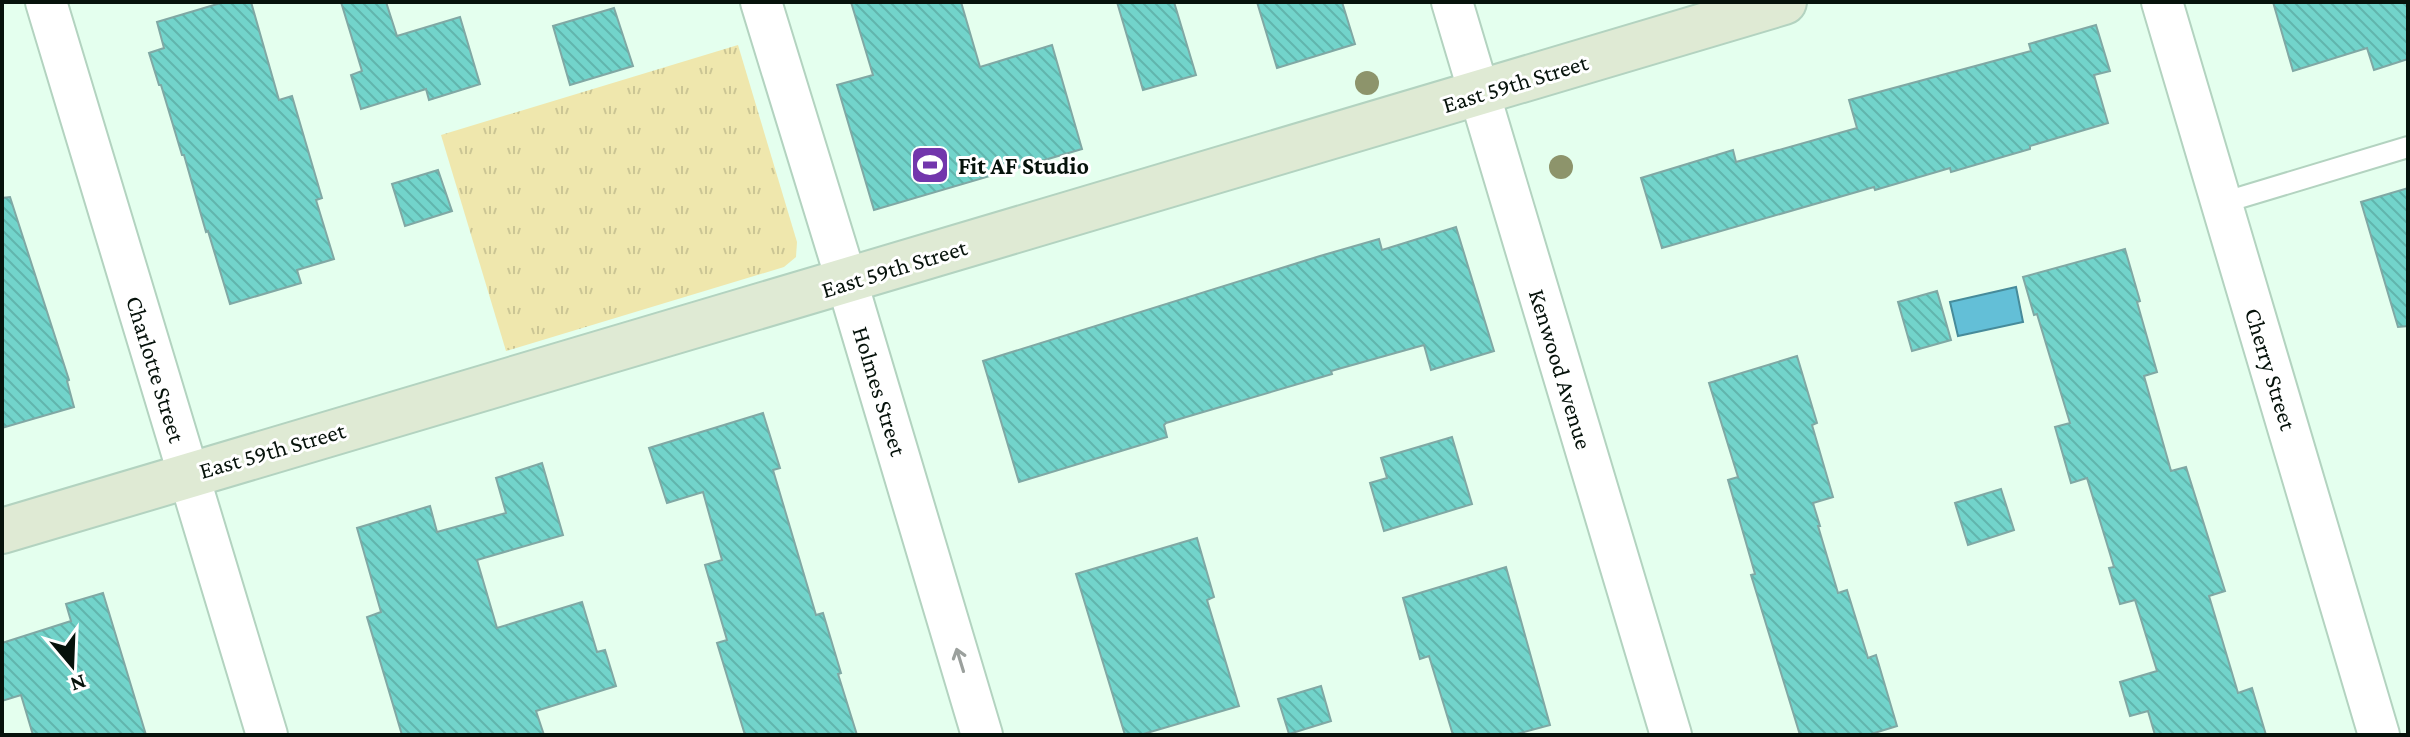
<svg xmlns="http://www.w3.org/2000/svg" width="2410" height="737" font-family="'Crimson Pro',serif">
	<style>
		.grass { fill: url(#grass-tufts) }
		.water { fill: #63bfd7; stroke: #478b9a; stroke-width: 2 }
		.building { fill: url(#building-back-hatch); stroke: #80a8a4; stroke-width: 2 }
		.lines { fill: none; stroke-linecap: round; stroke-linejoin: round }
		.lane-casing { stroke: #b3d3c0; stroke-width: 24 }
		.street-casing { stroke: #b3d3c0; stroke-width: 44 }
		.secondary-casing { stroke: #b3d3c0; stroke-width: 48 }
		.lane { stroke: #fff; stroke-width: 20 }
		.street { stroke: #fff; stroke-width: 40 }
		.secondary { stroke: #dfead4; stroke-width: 44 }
		.tree { fill: #8d946b }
		.oneway { stroke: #9ba09d }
		.labels { text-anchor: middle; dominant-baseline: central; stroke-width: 6; stroke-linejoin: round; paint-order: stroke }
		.street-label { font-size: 24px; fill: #06120b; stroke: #fff }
		.poi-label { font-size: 24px; font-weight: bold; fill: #06120b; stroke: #fff; text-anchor: start }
	</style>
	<defs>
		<pattern id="grass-tufts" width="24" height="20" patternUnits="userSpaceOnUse" patternTransform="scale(2)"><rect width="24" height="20" fill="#efe7ad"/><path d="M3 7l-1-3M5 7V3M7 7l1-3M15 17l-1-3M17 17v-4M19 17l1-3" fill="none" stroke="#cbc594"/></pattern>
		<pattern id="building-back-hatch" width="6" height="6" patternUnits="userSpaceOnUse" patternTransform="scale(2)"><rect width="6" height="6" fill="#72d4cb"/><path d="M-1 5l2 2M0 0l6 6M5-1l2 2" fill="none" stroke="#61b5ad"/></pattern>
	</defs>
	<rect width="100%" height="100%" fill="#e4ffee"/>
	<polygon class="grass" points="738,45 797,242 796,257 784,267 506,351 441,135"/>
	<polygon class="water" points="2016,287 2023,322 1958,336 1950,302"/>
	<g class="building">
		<polygon points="224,2 251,2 279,100 292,96 322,198 316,200 334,259 297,270 301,283 230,304 208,231 206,232 184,155 182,155 161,85 159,85 149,53 164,48 157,22"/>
		<polygon points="341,2 386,2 397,36 460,17 480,84 429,100 426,89 361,109 351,75 362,71"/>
		<polygon points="851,2 961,2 980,67 1052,45 1082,149 874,210 837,85 873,75"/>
		<polygon points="1117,2 1174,2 1196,75 1143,90"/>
		<polygon points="1257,2 1342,2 1355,44 1277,68"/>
		<polygon points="2273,2 2408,2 2408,59 2374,70 2367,48 2293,71"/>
		<polygon points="614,8 633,66 570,85 553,26"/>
		<polygon points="2096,25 2110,71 2094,75 2108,123 2030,146 2030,149 1951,172 1950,168 1875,190 1874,187 1662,248 1641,178 1733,150 1736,162 1857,128 1849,100 2031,51 2029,44"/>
		<polygon points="438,170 452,211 405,226 392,184"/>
		<polygon points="2408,188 2408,326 2398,327 2361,202"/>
		<polygon points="10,197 69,380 67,381 74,407 2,428 2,198"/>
		<polygon points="1456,227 1494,351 1431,370 1424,345 1331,371 1332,374 1166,423 1164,425 1167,437 1019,482 983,361 1320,256 1379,239 1382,250"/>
		<polygon points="2125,249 2140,301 2137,302 2157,372 2144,376 2171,471 2186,467 2225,591 2209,596 2238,693 2252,688 2266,735 2155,735 2148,711 2130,716 2120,682 2157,671 2135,600 2120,604 2109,568 2114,567 2087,478 2071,483 2055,427 2070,423 2037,314 2034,315 2023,277"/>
		<polygon points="1937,291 1951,340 1912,351 1898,302"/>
		<polygon points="1797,356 1817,423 1812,425 1833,497 1813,503 1820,526 1818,526 1838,593 1847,590 1868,658 1876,655 1897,726 1868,735 1800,735 1751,575 1755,574 1728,480 1738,477 1709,383"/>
		<polygon points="763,413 780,468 773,470 816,615 823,613 841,673 838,674 857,735 745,735 717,643 727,640 705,565 722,560 703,492 667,503 649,448"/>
		<polygon points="1452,437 1472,504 1384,531 1370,483 1387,478 1381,458"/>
		<polygon points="542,463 563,535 477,560 497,628 582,602 597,652 605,650 616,686 536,711 544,735 402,735 367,617 381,612 357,528 430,506 437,532 506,513 496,478"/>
		<polygon points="2001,489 2014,530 1968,545 1955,503"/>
		<polygon points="1197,538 1214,597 1207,600 1239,706 1140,735 1125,735 1076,574"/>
		<polygon points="1506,567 1550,725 1513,735 1453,735 1429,656 1420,659 1403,598"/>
		<polygon points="103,593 146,735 33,735 21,695 2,701 2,643 71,621 66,604"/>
		<polygon points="1321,686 1331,721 1289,734 1278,699"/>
	</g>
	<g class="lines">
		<defs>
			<polyline id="lane" points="2222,203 2408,147"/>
			<g id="street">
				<polyline points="46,2 267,735"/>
				<polyline points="761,2 847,282 982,735"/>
				<polyline points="1452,2 1671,735"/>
				<polyline points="2162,2 2379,735"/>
			</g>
			<polyline id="secondary" points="2,531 1784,2"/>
		</defs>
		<use href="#lane" class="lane-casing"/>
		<use href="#street" class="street-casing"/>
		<use href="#secondary" class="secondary-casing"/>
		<use href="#lane" class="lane"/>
		<use href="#street" class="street"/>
		<use href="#secondary" class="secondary"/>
	</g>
	<g class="tree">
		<circle cx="1367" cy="83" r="12"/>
		<circle cx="1561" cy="167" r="12"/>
	</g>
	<defs><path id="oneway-shaft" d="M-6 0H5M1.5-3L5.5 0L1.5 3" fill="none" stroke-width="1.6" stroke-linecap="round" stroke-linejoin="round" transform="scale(2)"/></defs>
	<use class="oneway" href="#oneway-shaft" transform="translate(960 660) rotate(-107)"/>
	<defs>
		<symbol id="stadium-square" viewBox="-11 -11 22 22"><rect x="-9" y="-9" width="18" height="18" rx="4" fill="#7236ac" stroke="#fff"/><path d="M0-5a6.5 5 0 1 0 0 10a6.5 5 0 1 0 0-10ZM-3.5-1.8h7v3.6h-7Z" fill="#fff"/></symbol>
	</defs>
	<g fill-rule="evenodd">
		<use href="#stadium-square" x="908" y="143" width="44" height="44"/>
	</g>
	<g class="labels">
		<g class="street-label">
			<text transform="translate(1515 83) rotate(-17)">East 59th Street</text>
			<text transform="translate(894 268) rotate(-17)">East 59th Street</text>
			<text transform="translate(156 369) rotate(73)">Charlotte Street</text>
			<text transform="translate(1561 369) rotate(73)">Kenwood Avenue</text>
			<text transform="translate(2271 369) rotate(73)">Cherry Street</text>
			<text transform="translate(880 391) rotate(73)">Holmes Street</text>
			<text transform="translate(272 450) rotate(-16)">East 59th Street</text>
		</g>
		<g class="poi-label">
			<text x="958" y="165">Fit AF Studio</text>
		</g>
	</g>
	<rect width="2410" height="737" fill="none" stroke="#06120b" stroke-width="8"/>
	<g transform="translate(72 665) rotate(161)" stroke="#ffffff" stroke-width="6" paint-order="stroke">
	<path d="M0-6L14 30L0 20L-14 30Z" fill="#06120b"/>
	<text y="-12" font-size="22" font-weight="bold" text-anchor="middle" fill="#06120b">N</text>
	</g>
</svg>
